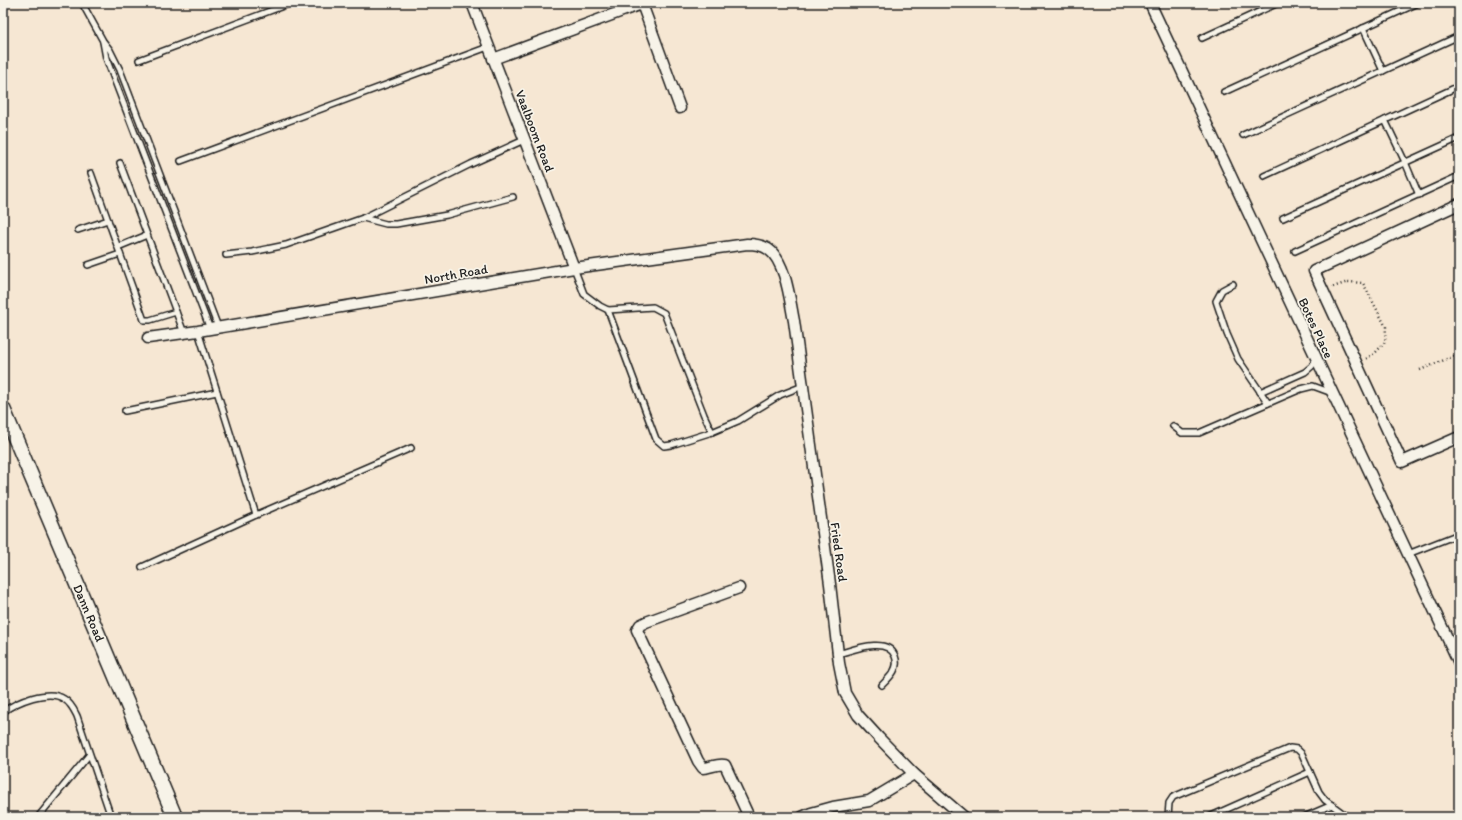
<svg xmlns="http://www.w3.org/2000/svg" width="1462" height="820" font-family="Itim,sans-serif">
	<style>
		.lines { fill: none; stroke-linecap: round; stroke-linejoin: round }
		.service-casing { stroke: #1c1c1c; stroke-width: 8 }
		.minor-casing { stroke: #1c1c1c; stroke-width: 13 }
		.secondary-casing { stroke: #1c1c1c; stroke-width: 17 }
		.path { stroke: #1c1c1c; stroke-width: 2.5; stroke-dasharray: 1 3; stroke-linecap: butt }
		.service { stroke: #f7f3e8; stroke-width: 5 }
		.minor { stroke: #f7f3e8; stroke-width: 10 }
		.secondary { stroke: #f7f3e8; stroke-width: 14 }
		.labels { text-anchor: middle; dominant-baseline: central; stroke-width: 3.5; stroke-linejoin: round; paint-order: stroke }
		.street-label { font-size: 13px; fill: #1c1c1c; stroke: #f7f3e8 }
	</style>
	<rect width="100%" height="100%" fill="#f6e7d3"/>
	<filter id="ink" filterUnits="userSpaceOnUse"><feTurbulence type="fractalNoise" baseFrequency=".025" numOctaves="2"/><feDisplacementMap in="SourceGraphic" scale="8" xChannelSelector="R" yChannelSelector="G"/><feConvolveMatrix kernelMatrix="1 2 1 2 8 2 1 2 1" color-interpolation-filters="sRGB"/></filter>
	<g filter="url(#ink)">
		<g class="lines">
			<defs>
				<g id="service">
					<polyline points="82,3 103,41 110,50 120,70 218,327"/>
					<polyline points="1363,28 1383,71"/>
					<polyline points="1202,38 1278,3"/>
					<polyline points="103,42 106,58 210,329"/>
					<polyline points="139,60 291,3"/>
					<polyline points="1224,92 1418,3"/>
					<polyline points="1385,120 1405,162 1419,195"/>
					<polyline points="1243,135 1459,36"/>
					<polyline points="181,161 488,47"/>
					<polyline points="120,163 184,333"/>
					<polyline points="91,173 144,320 150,320 176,312"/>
					<polyline points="1264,176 1459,86"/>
					<polyline points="363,218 386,224 396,224 447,215 513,197"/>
					<polyline points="1283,218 1459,138"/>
					<polyline points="78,230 108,220"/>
					<polyline points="118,247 147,235"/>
					<polyline points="1295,251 1459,176"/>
					<polyline points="226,255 252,252 286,245 363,218 471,164 524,140"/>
					<polyline points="88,265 120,254"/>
					<polyline points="574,268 584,294 600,306 608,310 653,307 664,313 704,415 712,432 738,421 780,395 803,386"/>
					<polyline points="1233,284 1222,290 1216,301 1227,334 1238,359 1268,403"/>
					<polyline points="608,310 656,439 664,446 671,445 712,432"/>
					<polyline points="198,331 256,515"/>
					<polyline points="1260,392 1305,372 1312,366 1316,359"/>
					<polyline points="125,411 217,392"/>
					<polyline points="1173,426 1182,433 1199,433 1301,389 1313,386 1332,393"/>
					<polyline points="1408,554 1459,534"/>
					<polyline points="142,567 256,515 411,448"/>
					<path d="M838,654C853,650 887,636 895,656C900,668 890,677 882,685"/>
					<path d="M3,712C16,702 49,688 64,699C71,703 74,710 77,716L111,817"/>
					<polyline points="38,817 89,755"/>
					<polyline points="1168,817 1169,803 1173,797 1290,748 1297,749 1302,754 1319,792 1325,800 1348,817"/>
					<polyline points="1209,817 1310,772"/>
					<polyline points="1304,817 1332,805"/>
				</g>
				<g id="minor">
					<polyline points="472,3 574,268"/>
					<polyline points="1150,3 1459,663"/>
					<polyline points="642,4 680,108"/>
					<polyline points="493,59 644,3"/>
					<polyline points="1459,204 1314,271 1402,462 1459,437"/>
					<path d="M148,338L198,331L574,268L747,244C754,244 762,245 768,249C786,261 790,302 794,321L830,584L839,663L845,693L858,715L879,738L914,774L964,817"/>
					<path d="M739,588L646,622L640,625L637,630L698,761L703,768C710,768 718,763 725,765L749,817"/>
					<polyline points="802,817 811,813 833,807 869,801 914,774"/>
				</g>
				<polyline id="secondary" points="3,409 175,817"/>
			</defs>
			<use href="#service" class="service-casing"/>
			<use href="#minor" class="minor-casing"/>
			<use href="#secondary" class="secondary-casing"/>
			<g class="path">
				<polyline points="1333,287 1348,282 1363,283 1386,327 1385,342 1376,352 1366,359"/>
				<polyline points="1420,370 1459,354"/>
			</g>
			<use href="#service" class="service"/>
			<use href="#minor" class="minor"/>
			<use href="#secondary" class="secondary"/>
		</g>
	</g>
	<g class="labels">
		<g class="street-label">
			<text transform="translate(535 131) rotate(69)">Vaalboom Road</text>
			<text transform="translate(456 274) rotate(-10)">North Road</text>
			<text transform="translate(1316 328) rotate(65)">Botes Place</text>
			<text transform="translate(839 552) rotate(82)">Fried Road</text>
			<text transform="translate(89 613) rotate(67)">Dann Road</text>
		</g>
	</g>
	<rect width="1462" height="820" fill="none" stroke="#f7f3e8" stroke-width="16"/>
	<rect x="8" y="8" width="1446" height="804" fill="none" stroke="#1c1c1c" stroke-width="1.5" filter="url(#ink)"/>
</svg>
